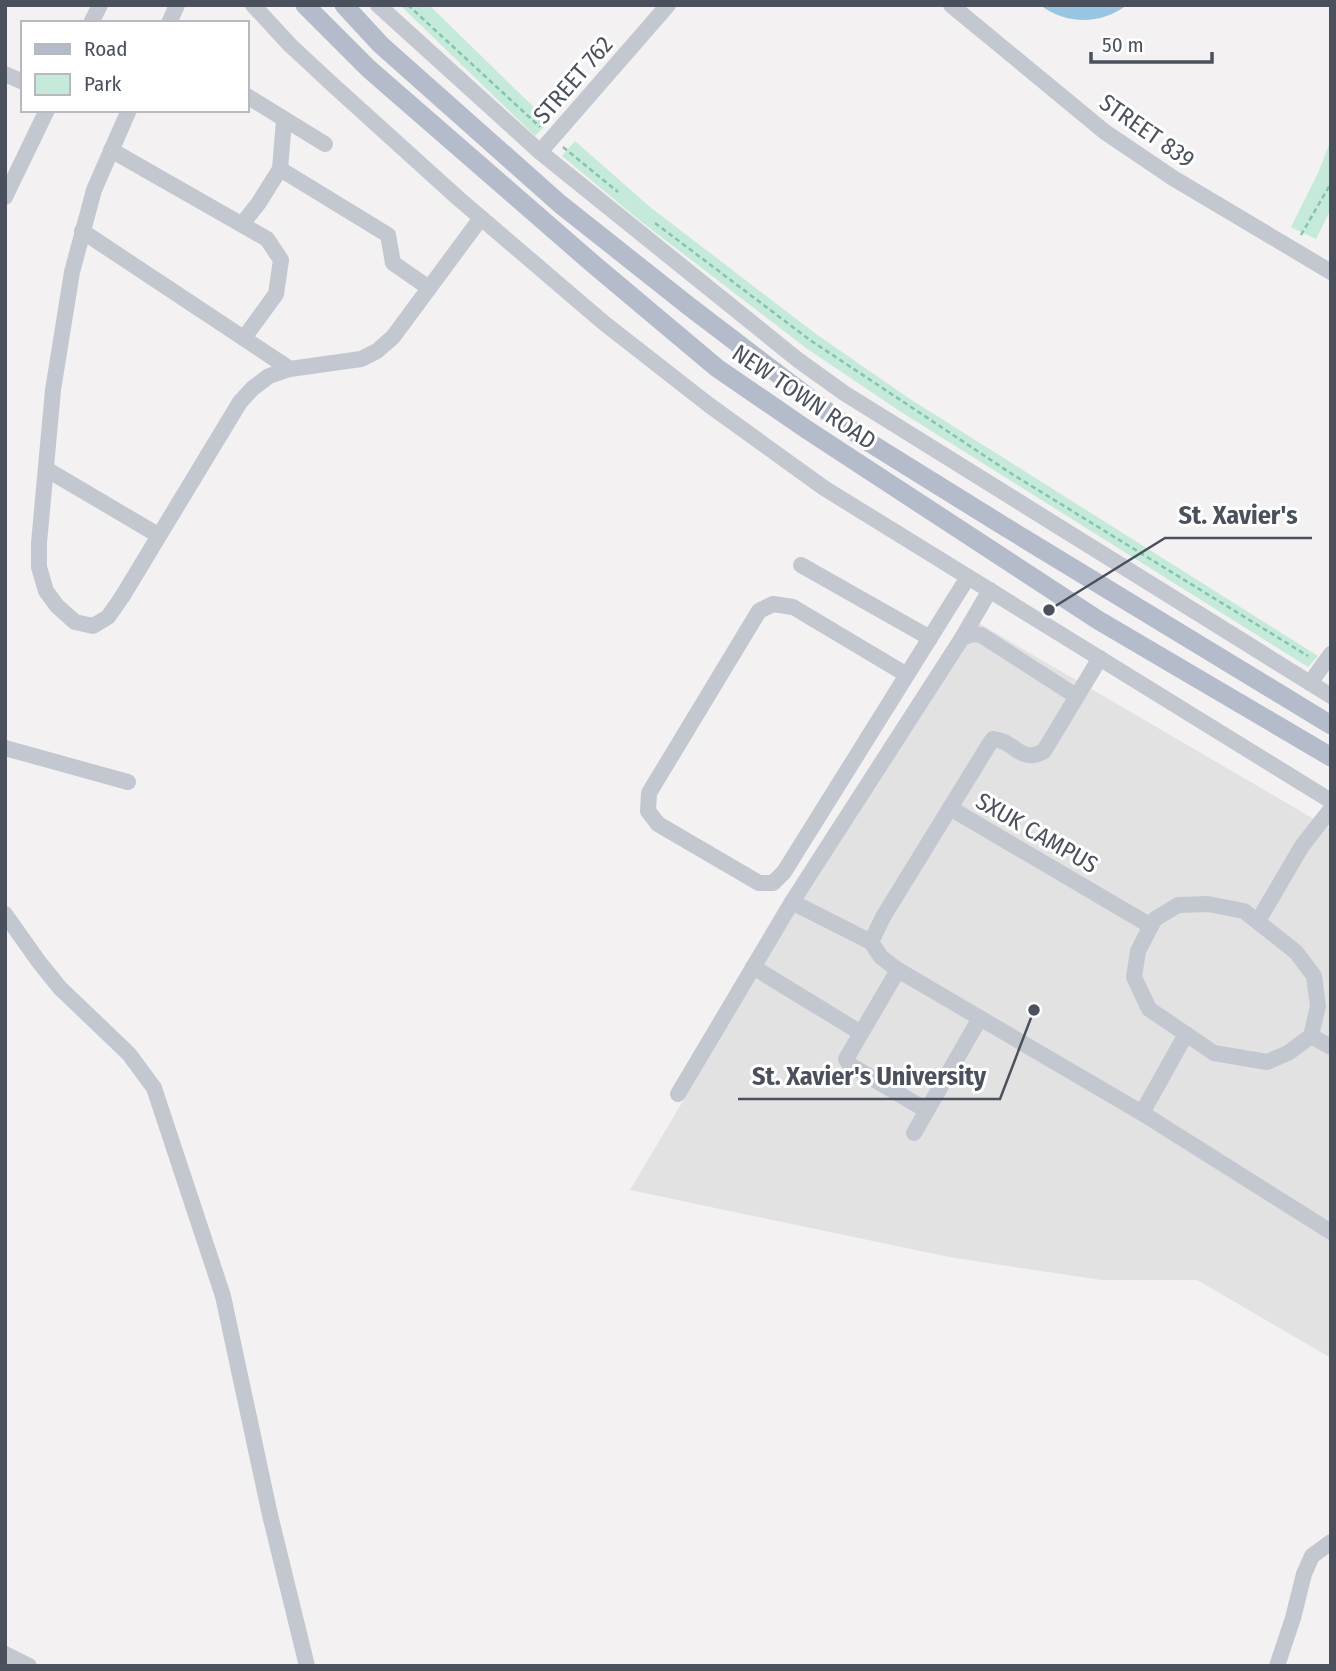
<svg xmlns="http://www.w3.org/2000/svg" width="1336" height="1671" font-family="'Fira Sans Condensed',sans-serif">
	<style>
		.education { fill: #e3e2e2 }
		.green { fill: #c5eada }
		.water { fill: #98c5e2 }
		.lines { fill: none; stroke-linecap: round; stroke-linejoin: round }
		.path { stroke: #81c4af; stroke-width: 2.5; stroke-dasharray: 5 3.5; stroke-linecap: butt }
		.minor { stroke: #c3c8d0; stroke-width: 16 }
		.major { stroke: #b4bccb; stroke-width: 19 }
		.labels { text-anchor: middle; dominant-baseline: central; stroke-width: 6; stroke-linejoin: round; paint-order: stroke }
		.street-label { font-size: 24px; fill: #4b515c; stroke: #fff }
		.leader { fill: none; stroke: #4b515c; stroke-width: 2.5 }
		.callout-dot { fill: #4b515c; stroke: #fff; stroke-width: 2.5 }
		.callout-label { font-size: 26px; text-anchor: middle; font-weight: bold; fill: #4b515c; stroke: #fff; stroke-width: 6; stroke-linejoin: round; paint-order: stroke }
	</style>
	<rect width="100%" height="100%" fill="#f3f1f1"/>
	<polygon class="education" points="970,618 1331,829 1331,1358 1197,1280 1101,1280 949,1257 630,1190"/>
	<g class="green">
		<polygon points="400,5 429,5 549,122 535,136"/>
		<polygon points="1331,140 1331,209 1316,239 1291,227 1318,173"/>
		<polygon points="575,141 650,207 816,334 910,399 1318,656 1308,667 901,412 806,348 639,220 562,156"/>
	</g>
	<path class="water" d="M1040,5H1127C1100,25 1067,25 1040,5Z"/>
	<g class="lines">
		<g class="path">
			<polyline points="408,5 540,127"/>
			<polyline points="563,147 618,192"/>
			<polyline points="655,223 810,340 1012,474 1308,656"/>
			<polyline points="1301,235 1331,183"/>
		</g>
		<g class="minor">
			<polyline points="253,5 290,45 333,85 459,199 604,323 709,405 824,488 1331,801"/>
			<polyline points="378,5 540,152 798,360 844,393 1331,696"/>
			<polyline points="951,5 1105,132 1173,178 1331,272"/>
			<polyline points="91,23 100,5"/>
			<polyline points="169,23 177,5"/>
			<polyline points="5,74 23,82"/>
			<polyline points="247,96 325,144"/>
			<polyline points="129,110 94,190 72,272 53,390 39,543 39,567 46,591 57,606 75,622 93,626 108,617 122,597 240,402 253,388 269,376 290,369 361,359 377,351 393,337 481,218"/>
			<polyline points="111,150 267,239 281,260 276,294 244,338"/>
			<polyline points="540,152 668,5"/>
			<polyline points="280,169 388,235 393,263 429,288"/>
			<polyline points="5,197 47,110"/>
			<polyline points="242,224 258,204 280,169 284,120"/>
			<polyline points="82,231 290,369"/>
			<polyline points="46,469 158,535"/>
			<polyline points="801,565 930,638"/>
			<polyline points="962,638 990,590"/>
			<path d="M1100,658L1044,751C1020,765 1015,740 993,739L990,743L883,917L871,942L881,957L898,970L1142,1113"/>
			<polyline points="907,675 793,607 773,604 759,611 649,793 648,811 658,824 759,883 773,883 784,872 968,577"/>
			<polyline points="1310,683 1331,654"/>
			<polyline points="5,748 128,782"/>
			<polyline points="950,808 1151,926"/>
			<polyline points="792,902 871,942"/>
			<polygon points="1208,904 1244,911 1296,952 1314,976 1318,1006 1311,1036 1288,1053 1267,1062 1214,1053 1149,1009 1134,977 1138,951 1151,926 1155,919 1178,905"/>
			<polyline points="5,914 39,962 60,988 129,1054 154,1088 223,1296 270,1515 307,1666"/>
			<polyline points="1258,921 1302,846 1331,809"/>
			<polyline points="753,967 861,1033"/>
			<polyline points="898,970 846,1059 850,1065 926,1110"/>
			<polyline points="1186,1034 1142,1113 1331,1232"/>
			<polyline points="1311,1036 1331,1047"/>
			<polyline points="678,1094 792,902 962,638 972,634 981,635 1076,696"/>
			<polyline points="914,1133 980,1018"/>
			<polyline points="5,1654 29,1666"/>
			<polyline points="1277,1666 1293,1618 1304,1574 1312,1556 1331,1542"/>
		</g>
		<g class="major">
			<polyline points="305,5 369,69 592,263 717,368 806,429 1098,620 1331,757"/>
			<polyline points="344,5 381,45 560,204 690,307 862,438 1002,525 1331,725"/>
		</g>
	</g>
	<g class="labels">
		<g class="street-label">
			<text transform="translate(573 80) rotate(-49)">STREET 762</text>
			<text transform="translate(1147 131) rotate(35)">STREET 839</text>
			<text transform="translate(804 397) rotate(34)">NEW TOWN ROAD</text>
			<text transform="translate(1037 833) rotate(30)">SXUK CAMPUS</text>
		</g>
	</g>
	<path class="leader" d="M1049 610L1165 538H1312M1034 1010L1000 1099H738"/>
	<g class="callout-dot">
		<circle cx="1049" cy="610" r="7"/>
		<circle cx="1034" cy="1010" r="7"/>
	</g>
	<g class="callout-label">
		<text x="1238" y="524">St. Xavier's</text>
		<text x="869" y="1085">St. Xavier's University</text>
	</g>
	<rect width="1336" height="1671" fill="none" stroke="#4b515c" stroke-width="14"/>
	<rect x="21" y="21" width="228" height="91" fill="#ffffff" stroke="#b7b9be" stroke-width="2"/>
	<rect x="35" y="44" width="35" height="10" fill="#b4bccb" stroke="#b7b9be" stroke-width="2"/>
	<text x="84" y="56" font-size="21" fill="#4b515c">Road</text>
	<rect x="35" y="74" width="35" height="21" fill="#c5eada" stroke="#b7b9be" stroke-width="2"/>
	<text x="84" y="91" font-size="21" fill="#4b515c">Park</text>
	<path d="M1091 52v10h121v-10" fill="none" stroke="#4b515c" stroke-width="3.5"/>
	<text x="1102" y="52" font-size="21" fill="#4b515c" stroke="#ffffff" stroke-width="5" paint-order="stroke">50 m</text>
</svg>
